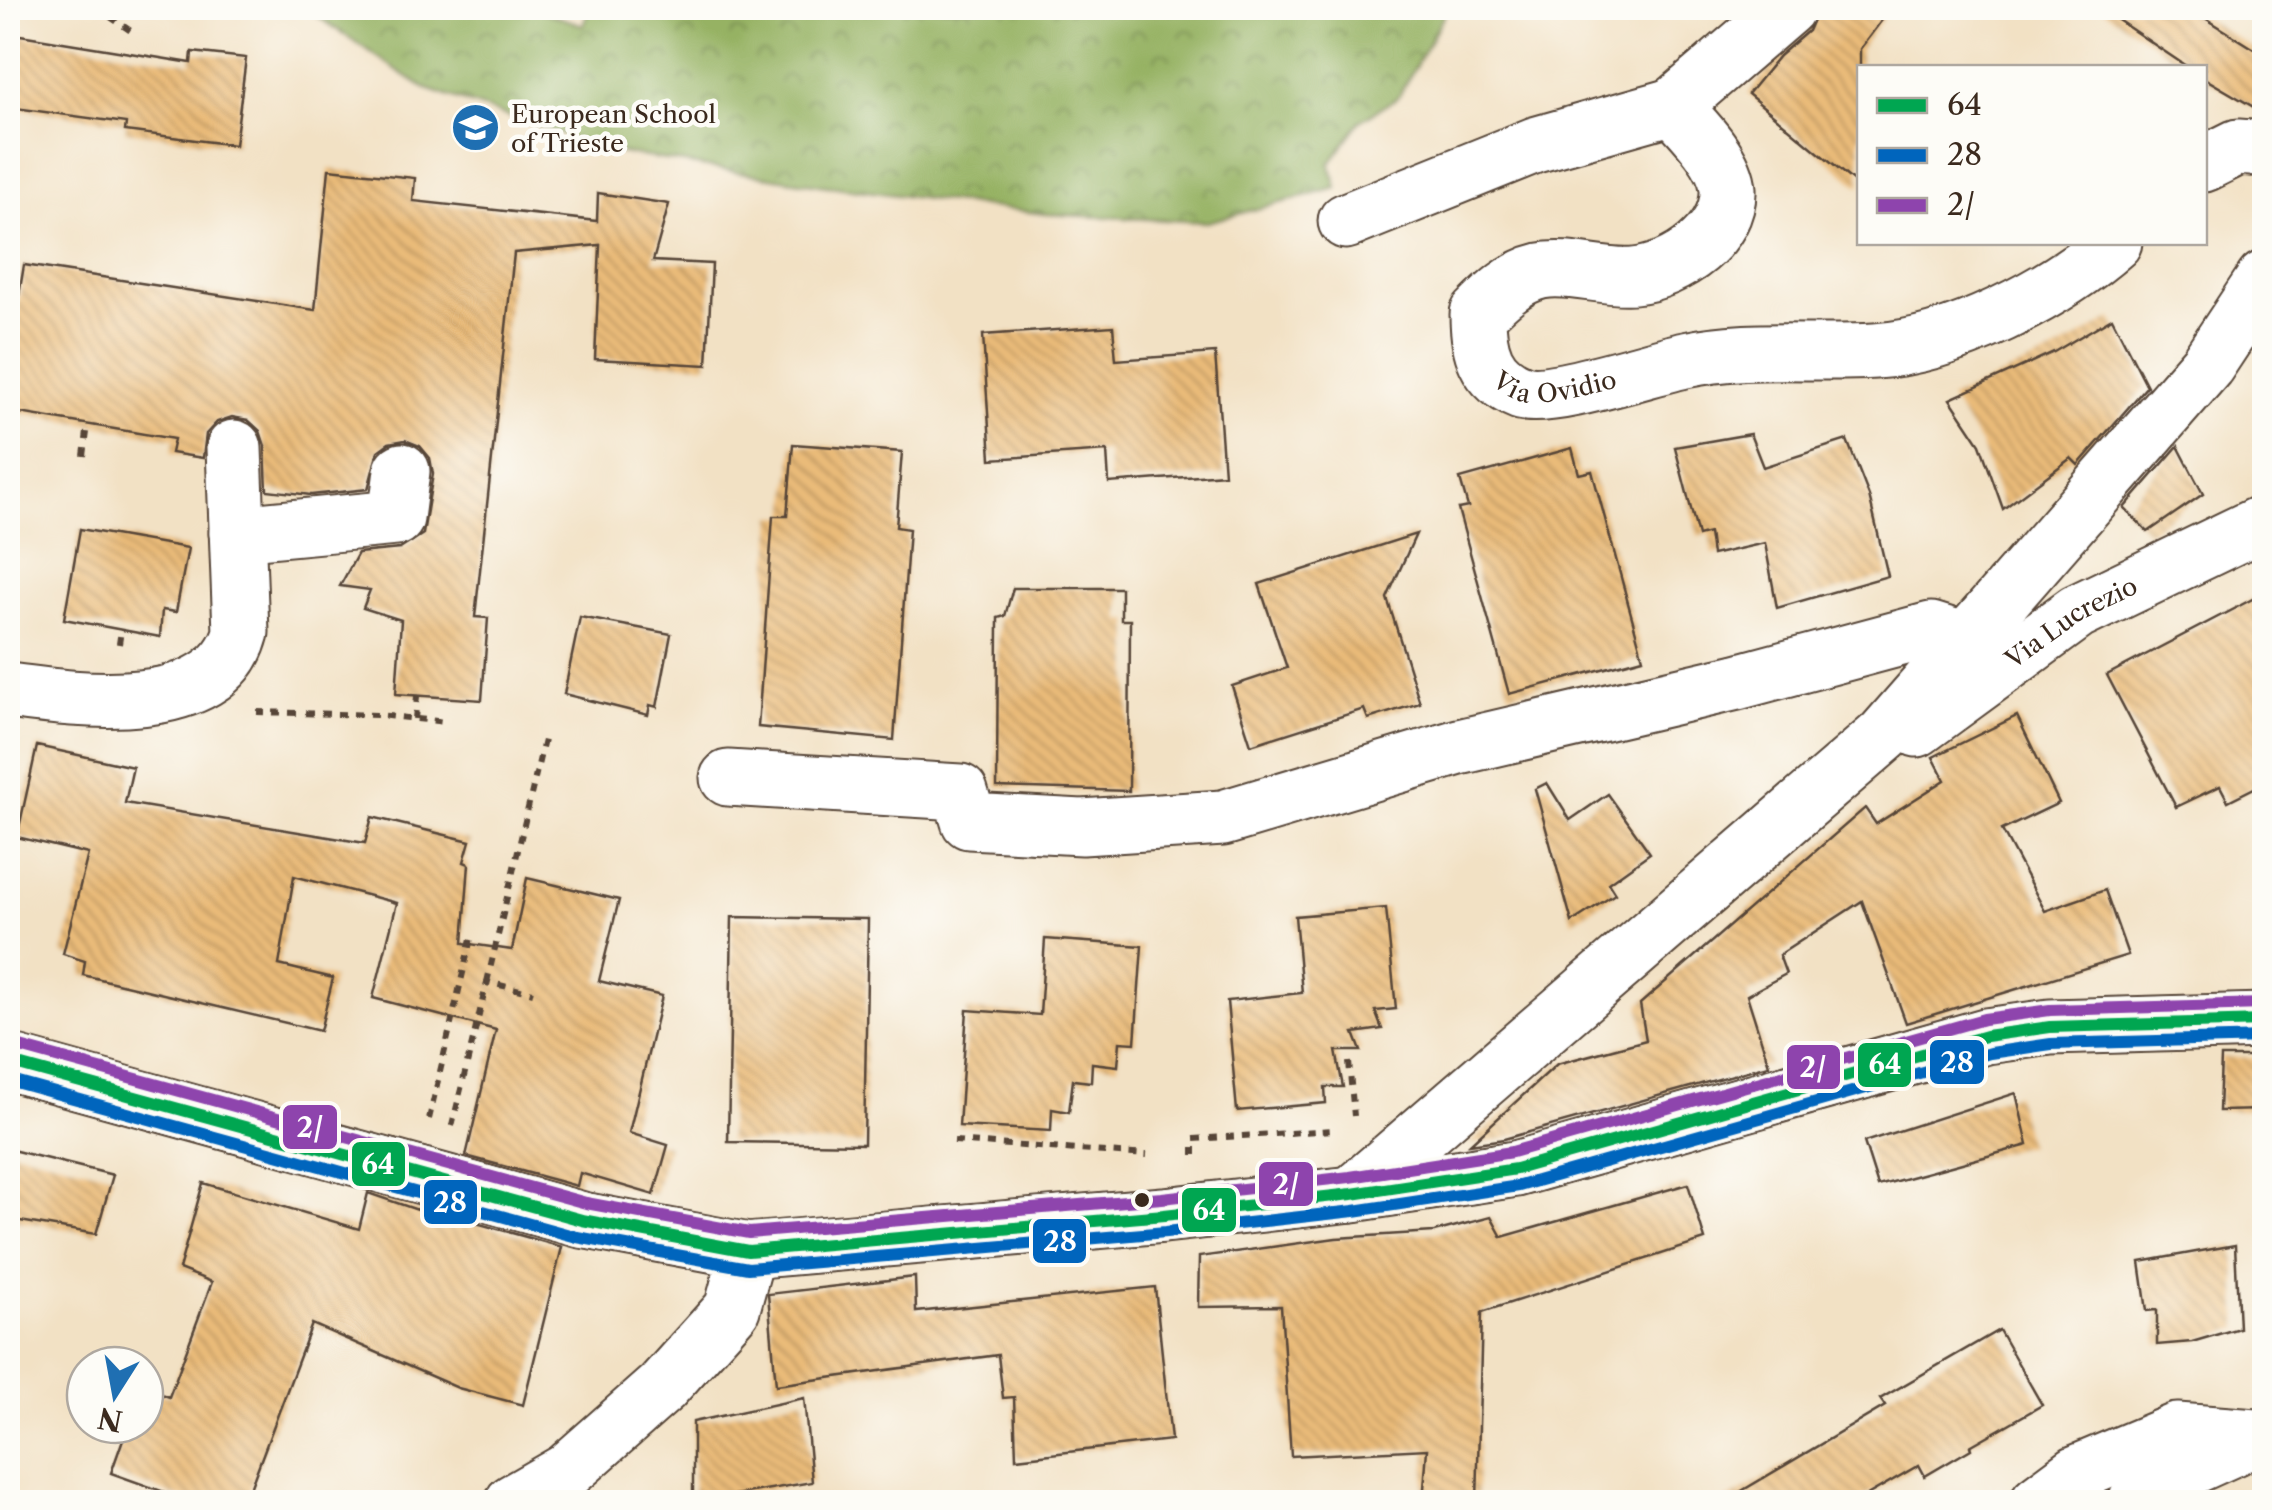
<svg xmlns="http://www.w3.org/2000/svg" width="2272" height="1510" font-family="'Libre Caslon Text',serif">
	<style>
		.forest { fill: url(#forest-crowns); stroke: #686e41; stroke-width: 2.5 }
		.building { fill: url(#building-back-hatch) }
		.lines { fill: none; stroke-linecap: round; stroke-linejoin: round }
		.street-casing { stroke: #564537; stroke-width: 59 }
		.secondary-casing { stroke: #564537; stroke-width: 59 }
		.path { stroke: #564537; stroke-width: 6; stroke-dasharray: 8 8; stroke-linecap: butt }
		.street { stroke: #fff; stroke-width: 55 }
		.secondary { stroke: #fff; stroke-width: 55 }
		.bus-1-casing { stroke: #fdfcf7; stroke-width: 20 }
		.bus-2-casing { stroke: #fdfcf7; stroke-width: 20 }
		.bus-3-casing { stroke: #fdfcf7; stroke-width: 20 }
		.bus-1 { stroke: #00a651; stroke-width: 12 }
		.bus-2 { stroke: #0065bd; stroke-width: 12 }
		.bus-3 { stroke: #8e44ad; stroke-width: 12 }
		.bus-dot { fill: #3b2a1e; stroke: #fdfcf7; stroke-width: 4 }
		.labels { text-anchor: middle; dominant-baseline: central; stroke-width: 9; stroke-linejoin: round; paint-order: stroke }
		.poi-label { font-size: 25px; fill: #3b2a1e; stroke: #fdfcf7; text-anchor: start }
		.street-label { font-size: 25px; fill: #3b2a1e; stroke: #fdfcf7 }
		.line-badge { stroke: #fdfcf7; stroke-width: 4 }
		.badge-label { font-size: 28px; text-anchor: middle; font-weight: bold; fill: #fff }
	</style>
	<defs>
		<pattern id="forest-crowns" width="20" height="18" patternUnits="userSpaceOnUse" patternTransform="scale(2.5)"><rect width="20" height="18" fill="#96b264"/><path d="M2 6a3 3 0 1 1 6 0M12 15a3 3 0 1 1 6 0" fill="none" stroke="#7c9152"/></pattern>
		<pattern id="building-back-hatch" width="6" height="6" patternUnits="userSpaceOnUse" patternTransform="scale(2.5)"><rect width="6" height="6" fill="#eabb79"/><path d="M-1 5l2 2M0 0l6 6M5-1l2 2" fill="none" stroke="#bf9863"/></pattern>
	</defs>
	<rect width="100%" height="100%" fill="#fdfcf7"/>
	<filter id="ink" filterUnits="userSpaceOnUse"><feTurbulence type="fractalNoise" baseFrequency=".01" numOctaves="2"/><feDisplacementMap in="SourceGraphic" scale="20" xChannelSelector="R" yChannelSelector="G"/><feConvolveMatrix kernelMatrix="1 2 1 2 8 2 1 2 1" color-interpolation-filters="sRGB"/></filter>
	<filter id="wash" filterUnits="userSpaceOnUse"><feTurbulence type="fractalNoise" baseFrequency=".0048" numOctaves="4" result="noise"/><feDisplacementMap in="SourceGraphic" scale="40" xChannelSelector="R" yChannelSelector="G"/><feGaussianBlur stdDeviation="2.25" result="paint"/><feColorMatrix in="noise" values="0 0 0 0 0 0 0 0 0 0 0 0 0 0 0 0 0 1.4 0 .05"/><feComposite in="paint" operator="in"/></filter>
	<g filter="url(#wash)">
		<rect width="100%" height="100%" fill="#f2e1c4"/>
		<polygon class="forest" points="305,8 532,8 583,25 589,8 1448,8 1398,97 1360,121 1330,164 1337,188 1207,222 1045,214 819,185 610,151 424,88"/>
		<g id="blocks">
			<g class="building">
				<polygon points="1818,8 1891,8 1860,49 1860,187 1748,94 1779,56 1808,31"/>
				<polygon points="2100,8 2189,8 2264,55 2264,113 2204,78 2204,68 2189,68"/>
				<polygon points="8,33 191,63 192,52 246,58 235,145 125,131 126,123 8,107"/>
				<polygon points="329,169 415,178 413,201 597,221 598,193 669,204 653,261 712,264 707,365 595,359 600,245 514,253 475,617 488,618 482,700 396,694 401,620 363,608 370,590 340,586 358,553 400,549 423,534 433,474 430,458 420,446 405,440 389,443 378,451 368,489 311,495 267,490 265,446 260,431 248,420 232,417 217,422 206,434 203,458 171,453 174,439 8,411 8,362 24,265 315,310"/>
				<polygon points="2112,318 2147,386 2078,465 2071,458 2003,509 1980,444 1950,399 2054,352"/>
				<polygon points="1113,326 1116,360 1215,353 1224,474 1109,483 1107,451 991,459 983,335"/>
				<polygon points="1750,434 1763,467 1847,440 1869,496 1888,576 1777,608 1765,543 1712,555 1709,533 1698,536 1675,447"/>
				<polygon points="793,444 902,452 896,527 909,529 894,740 758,727 773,516 787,516"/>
				<polygon points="2178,446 2203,494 2148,532 2124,508"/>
				<polygon points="1572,448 1579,474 1592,471 1643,658 1509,694 1458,509 1468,507 1460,479"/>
				<polygon points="80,529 188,548 176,612 162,610 160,637 64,619"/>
				<polygon points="1416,534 1387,598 1420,703 1368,719 1364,709 1251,745 1232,686 1287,668 1259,584"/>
				<polygon points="1013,588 1121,588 1121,620 1130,620 1129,791 997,787 998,618 1005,616"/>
				<polygon points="2264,593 2264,783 2228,801 2220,786 2176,807 2107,675"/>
				<polygon points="580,617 671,634 657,707 650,705 648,715 564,694"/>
				<polygon points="2017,716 2059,803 2002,830 2045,911 2105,890 2128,955 1906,1023 1862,901 1779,955 1786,974 1747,995 1769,1065 1504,1139 1470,1144 1557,1064 1646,1040 1640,1004 1865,808 1876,824 1945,780 1933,757"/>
				<polygon points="37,746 133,767 125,803 365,843 372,817 470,841 464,862 469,864 463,943 512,950 527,878 619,900 599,981 662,996 629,1133 668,1145 654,1195 580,1173 577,1186 466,1156 496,1030 373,998 397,903 294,876 279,965 333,978 320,1031 83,975 85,961 63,954 88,854 17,837"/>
				<polygon points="1547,783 1570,820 1608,794 1650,853 1608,883 1615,894 1572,922 1535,789"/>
				<polygon points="1386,908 1396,1009 1375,1011 1382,1029 1354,1033 1361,1051 1336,1051 1343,1087 1325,1087 1326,1103 1237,1111 1227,1001 1302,993 1295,916"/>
				<polygon points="732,917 868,919 864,1144 728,1142"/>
				<polygon points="1045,939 1142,946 1135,1043 1120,1042 1118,1066 1092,1063 1091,1082 1073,1080 1069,1112 1052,1109 1051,1131 959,1126 967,1010 1040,1015"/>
				<polygon points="2221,1057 2264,1057 2264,1110 2219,1111"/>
				<polygon points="2016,1093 2028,1145 1878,1186 1864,1142"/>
				<polygon points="8,1149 113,1175 96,1234 8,1219"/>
				<polygon points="203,1183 359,1229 368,1193 450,1221 451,1216 562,1247 523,1405 458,1388 312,1324 245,1502 192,1502 111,1473 128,1425 145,1425 145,1388 169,1397 212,1282 179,1269"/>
				<polygon points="1688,1184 1705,1240 1482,1312 1477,1502 1423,1502 1427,1449 1291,1456 1281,1306 1198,1307 1199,1257 1336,1238 1434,1232 1491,1217 1502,1237"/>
				<polygon points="2235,1245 2239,1328 2192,1342 2157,1345 2157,1310 2147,1311 2140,1262"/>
				<polygon points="915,1277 916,1312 1155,1287 1171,1440 1016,1458 1014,1397 1003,1398 998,1355 776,1385 768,1294"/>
				<polygon points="1999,1330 2042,1405 1970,1446 1971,1449 1925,1476 1919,1465 1855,1502 1723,1502 1885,1406 1880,1399"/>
				<polygon points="804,1398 812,1482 693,1502 693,1422"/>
			</g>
		</g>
	</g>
	<g filter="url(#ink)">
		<use href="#blocks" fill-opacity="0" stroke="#564537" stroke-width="2.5"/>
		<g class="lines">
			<defs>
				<g id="street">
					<polyline points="1673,106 1787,8"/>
					<polyline points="2204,164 2238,147 2264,149"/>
					<path id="s1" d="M1346,221L1535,145L1673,106C1691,126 1726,160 1728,189C1730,235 1676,272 1634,276C1604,279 1570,265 1541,271C1515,277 1496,296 1478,314C1478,350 1485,378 1521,392C1548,402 1652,367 1685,360C1746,346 1812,355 1875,351C1952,347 2056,293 2114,242"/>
					<polyline points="237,533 396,518 402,471"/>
					<path d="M8,691C76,700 218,720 241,632L234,448"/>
					<path id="s2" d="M1917,729L2077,612L2264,522"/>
					<polyline points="728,778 960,792 969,821 1082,827 1223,818 1459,747 1737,682 1931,630 1963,640"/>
					<polyline points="1352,1194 1884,735 2207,365 2264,279"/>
					<polyline points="513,1502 567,1471 662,1387 732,1309 748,1251"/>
					<polyline points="2038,1502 2077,1473 2177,1431 2256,1437"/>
					<polyline points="2136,1502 2163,1480 2251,1440"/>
				</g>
				<polyline id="secondary" points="8,1062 582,1220 748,1251 1164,1215 1352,1194 1516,1169 1986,1036 2050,1027 2264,1021"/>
			</defs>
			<use href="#street" class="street-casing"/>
			<use href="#secondary" class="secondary-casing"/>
			<g class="path">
				<polyline points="97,8 134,33"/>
				<polyline points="84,456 88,424"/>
				<polyline points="119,644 121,630"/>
				<polyline points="257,712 379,715 446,722"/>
				<polyline points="415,719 417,696"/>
				<polyline points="487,982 544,740"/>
				<polyline points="1349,1062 1354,1116"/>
				<polyline points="429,1119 472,934"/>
				<polyline points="452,1126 487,982 533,993"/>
				<polyline points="954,1141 1147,1155"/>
				<polyline points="1194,1155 1194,1139 1335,1130"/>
			</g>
			<use href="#street" class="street"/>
			<use href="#secondary" class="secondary"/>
			<defs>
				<polyline id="bus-1" points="8,1062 582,1220 748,1251 1164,1215 1352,1194 1516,1169 1986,1036 2050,1027 2264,1021"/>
				<polyline id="bus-2" points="8,1080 577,1237 748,1268 1166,1232 1354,1211 1519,1186 1990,1053 2051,1044 2264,1038"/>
				<polyline id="bus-3" points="13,1045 586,1203 749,1233 1162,1198 1350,1177 1512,1152 1984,1019 2050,1010 2264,1004"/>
			</defs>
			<use href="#bus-1" class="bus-1-casing"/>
			<use href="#bus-2" class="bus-2-casing"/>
			<use href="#bus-3" class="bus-3-casing"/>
			<use href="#bus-1" class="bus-1"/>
			<use href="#bus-2" class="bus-2"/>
			<use href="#bus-3" class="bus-3"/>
		</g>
	</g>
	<defs>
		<symbol id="school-disc" viewBox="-11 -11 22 22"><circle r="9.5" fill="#1f6fb2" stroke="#fdfcf7"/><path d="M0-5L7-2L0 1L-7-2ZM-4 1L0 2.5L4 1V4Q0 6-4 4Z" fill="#fff"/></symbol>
	</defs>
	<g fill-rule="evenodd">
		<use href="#school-disc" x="448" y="100" width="55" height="55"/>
	</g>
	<circle class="bus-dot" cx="1142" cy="1200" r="9"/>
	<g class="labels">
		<g class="poi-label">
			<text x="511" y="114">European School<tspan x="511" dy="29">of Trieste</tspan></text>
		</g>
		<g class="street-label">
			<text stroke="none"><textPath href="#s1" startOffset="888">Via Ovidio</textPath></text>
			<text stroke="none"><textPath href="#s2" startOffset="188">Via Lucrezio</textPath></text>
		</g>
	</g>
	<g class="line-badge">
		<rect x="1928" y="1038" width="58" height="48" rx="10" fill="#0065bd"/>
		<rect x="1856" y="1041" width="57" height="48" rx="10" fill="#00a651"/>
		<rect x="1785" y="1043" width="57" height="48" rx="10" fill="#8e44ad"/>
		<rect x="281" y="1103" width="58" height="48" rx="10" fill="#8e44ad"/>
		<rect x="350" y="1140" width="57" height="48" rx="10" fill="#00a651"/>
		<rect x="1257" y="1160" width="58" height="48" rx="10" fill="#8e44ad"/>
		<rect x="422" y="1178" width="57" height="48" rx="10" fill="#0065bd"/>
		<rect x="1180" y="1186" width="58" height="48" rx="10" fill="#00a651"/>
		<rect x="1031" y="1217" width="57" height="48" rx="10" fill="#0065bd"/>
	</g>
	<g class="badge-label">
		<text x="1957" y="1072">28</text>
		<text x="1885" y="1074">64</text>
		<text x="1813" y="1077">2/</text>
		<text x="310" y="1137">2/</text>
		<text x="378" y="1174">64</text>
		<text x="1286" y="1194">2/</text>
		<text x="450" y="1212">28</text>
		<text x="1209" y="1220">64</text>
		<text x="1060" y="1251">28</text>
	</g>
	<rect width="2272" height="1510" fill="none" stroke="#fdfcf7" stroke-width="40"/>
	<rect x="1857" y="65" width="350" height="180" fill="#fdfcf7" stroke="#afa8a0" stroke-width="2.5"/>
	<rect x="1877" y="98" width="50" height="15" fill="#00a651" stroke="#afa8a0" stroke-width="2.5"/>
	<text x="1947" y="115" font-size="30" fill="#3b2a1e">64</text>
	<rect x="1877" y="148" width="50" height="15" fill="#0065bd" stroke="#afa8a0" stroke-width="2.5"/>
	<text x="1947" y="165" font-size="30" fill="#3b2a1e">28</text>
	<rect x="1877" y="198" width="50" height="15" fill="#8e44ad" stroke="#afa8a0" stroke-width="2.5"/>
	<text x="1947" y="215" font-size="30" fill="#3b2a1e">2/</text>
	<g transform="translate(115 1395) rotate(191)"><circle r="48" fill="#fdfcf7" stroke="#afa8a0" stroke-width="2.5"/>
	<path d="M0-8L18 38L0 25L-18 38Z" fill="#1f6fb2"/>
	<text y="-15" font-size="28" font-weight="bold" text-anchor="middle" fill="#3b2a1e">N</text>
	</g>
</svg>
